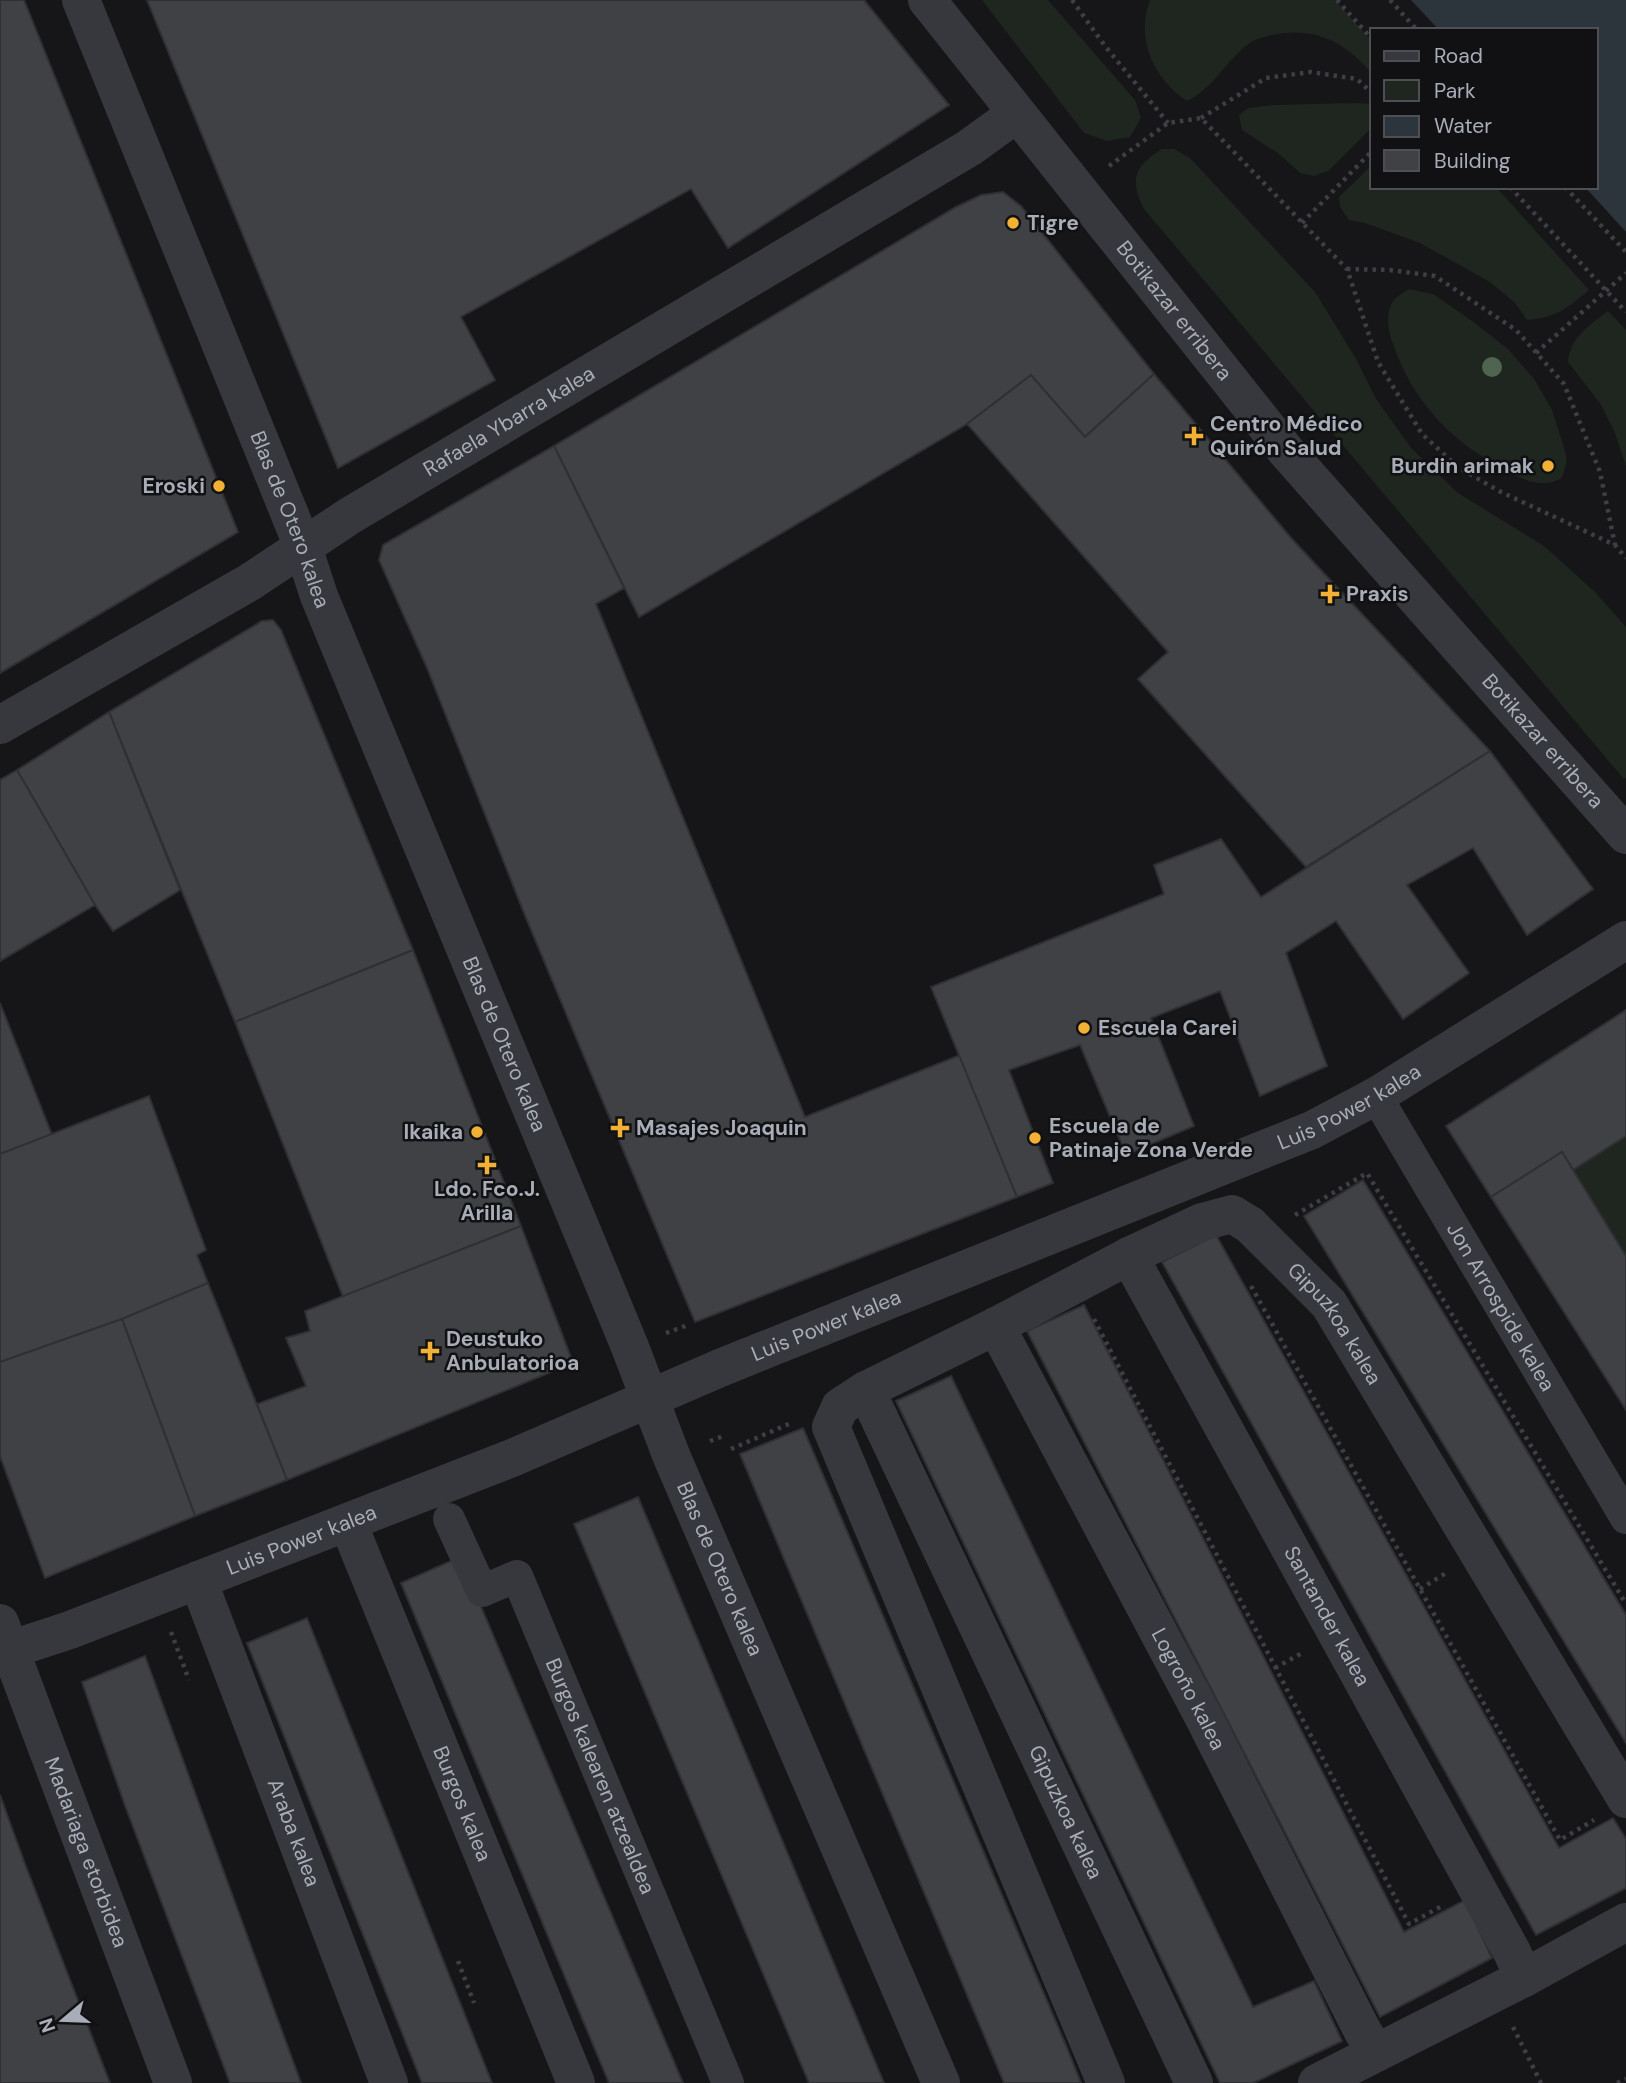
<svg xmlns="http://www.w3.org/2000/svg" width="1626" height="2083" font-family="'DM Sans',sans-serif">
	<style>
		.green { fill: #1e261f }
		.water { fill: #2c353c }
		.building { fill: #404145; stroke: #303034; stroke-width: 2 }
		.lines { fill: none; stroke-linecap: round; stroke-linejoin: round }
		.path { stroke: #3d3f44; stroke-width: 4.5; stroke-dasharray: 3.5 5; stroke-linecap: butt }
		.pedestrian { stroke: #37383d; stroke-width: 32 }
		.minor { stroke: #37383d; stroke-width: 38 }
		.tree { fill: #506452 }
		.poi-dot { fill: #f2b134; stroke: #111113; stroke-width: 2.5 }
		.labels { text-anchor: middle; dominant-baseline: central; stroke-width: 5; stroke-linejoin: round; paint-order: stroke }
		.poi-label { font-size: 21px; font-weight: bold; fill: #a8adb8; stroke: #111113; text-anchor: start }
		.street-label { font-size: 21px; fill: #a8adb8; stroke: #111113 }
	</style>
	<rect width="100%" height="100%" fill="#161618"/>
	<g class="green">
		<polygon points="982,0 1048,0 1135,100 1141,118 1130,137 1107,141 1084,133"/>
		<path d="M1150,0H1335L1372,41V74C1348,45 1321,29 1283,33C1271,35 1256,38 1247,45C1225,62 1213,89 1187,101C1154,80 1135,38 1150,0Z"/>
		<polygon points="1357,103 1371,104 1372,122 1369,130 1328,171 1314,176 1300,173 1278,153 1242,130 1239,115 1248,108 1273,105"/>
		<path d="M1162,149H1174L1190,158L1315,292L1355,357L1376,399L1412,449L1458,493L1544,546L1595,592L1626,627V778H1623L1144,209C1129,180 1134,166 1162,149Z"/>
		<path d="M1372,165V187H1496L1589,290C1566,309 1558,317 1527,320L1515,303L1490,282L1420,243L1365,223L1349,220L1340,207L1339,197Z"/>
		<path d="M1409,289L1433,294L1472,321L1508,349L1534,379L1552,410L1563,444L1567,460L1562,478C1558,480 1551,483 1547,483C1529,484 1511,474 1496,465C1447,437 1412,399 1393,344C1388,331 1384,310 1396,298C1399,295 1405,292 1409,289Z"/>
		<path d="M1608,311L1626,330V466L1615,433L1600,403L1568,362C1570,337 1590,325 1608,311Z"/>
		<polygon points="1626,1136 1626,1256 1573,1170"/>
	</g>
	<polygon class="water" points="1411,0 1626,0 1626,232 1585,187 1596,187 1596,30 1439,30"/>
	<g class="building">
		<polygon points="0,0 24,0 238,532 0,673"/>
		<polygon points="147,0 864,0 949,105 728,248 691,189 461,317 495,380 338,468"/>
		<polygon points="1003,192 1021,206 1154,374 1085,437 1031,375 967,424 639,617 554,446 956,207 981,195"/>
		<polygon points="1154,374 1291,538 1490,751 1306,867 1138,679 1168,652 967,424 1031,375 1085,437"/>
		<polygon points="554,446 624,588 596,604 805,1117 960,1055 1017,1197 695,1322 524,913 427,668 379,560 383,545"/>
		<polygon points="273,620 281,630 413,950 235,1022 109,712 262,621"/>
		<polygon points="109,712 180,890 113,931 95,905 17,770"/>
		<polygon points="1490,751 1593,889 1527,935 1473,848 1407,885 1469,973 1403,1019 1336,921 1286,953 1327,1066 1260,1096 1220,991 1151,1018 1194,1126 1126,1155 1080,1045 1009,1070 1053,1183 1017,1197 931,987 1164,894 1154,865 1221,839 1261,897"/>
		<polygon points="17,770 95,905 0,961 0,780"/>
		<polygon points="413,950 521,1226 343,1297 235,1022"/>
		<polygon points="0,1003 52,1135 0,1154"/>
		<polygon points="1626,1010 1626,1136 1573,1170 1562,1152 1491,1197 1446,1126"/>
		<polygon points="149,1096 206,1250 197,1255 208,1283 122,1319 0,1362 0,1154"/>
		<polygon points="1562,1152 1626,1256 1626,1410 1491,1197"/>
		<polygon points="1363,1180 1626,1615 1626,1743 1304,1216"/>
		<polygon points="521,1226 573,1363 287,1480 257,1404 306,1386 286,1338 310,1331 305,1311"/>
		<polygon points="1216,1235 1559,1848 1613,1818 1626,1839 1626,1888 1536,1935 1162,1262"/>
		<polygon points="208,1283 287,1480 195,1516 122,1319"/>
		<polygon points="1084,1305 1404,1932 1465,1900 1492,1958 1380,2017 1027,1331"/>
		<polygon points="122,1319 195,1516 45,1578 0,1456 0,1362"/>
		<polygon points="951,1376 1253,2007 1314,1981 1342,2041 1253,2083 1220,2083 896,1401"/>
		<polygon points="803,1428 1065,2043 1081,2083 1004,2083 740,1454"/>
		<polygon points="638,1497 884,2083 809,2083 574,1524"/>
		<polygon points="460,1557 683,2083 609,2083 401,1583"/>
		<polygon points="307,1618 492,2083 422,2083 247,1643"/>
		<polygon points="145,1656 301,2083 230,2083 124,1803 82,1682"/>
		<polygon points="0,1795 25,1864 110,2083 0,2083"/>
	</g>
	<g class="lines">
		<g class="path">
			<polyline points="1072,0 1105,46 1168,123"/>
			<polyline points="1337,0 1372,39"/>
			<polyline points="1390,0 1417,30"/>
			<polyline points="1201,118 1266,78 1311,72 1357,79 1372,93"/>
			<polyline points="1109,166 1168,123 1201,118 1347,269 1378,362 1422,434 1459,468 1501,492 1615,545 1626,558"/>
			<polyline points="1510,187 1626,312"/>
			<polyline points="1565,187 1626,252"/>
			<polyline points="1302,223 1372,151"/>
			<polyline points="1347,269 1390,270 1435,276 1516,330 1564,384 1600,472 1615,545"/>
			<polyline points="1536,353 1626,273"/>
			<polyline points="1295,1215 1367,1173 1626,1604"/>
			<polyline points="1251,1286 1560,1840 1594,1820"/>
			<polyline points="1094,1319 1409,1924 1442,1906"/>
			<polyline points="666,1333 688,1325"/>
			<polyline points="710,1441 726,1435"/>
			<polyline points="731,1449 791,1423"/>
			<polyline points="1420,1589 1446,1573"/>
			<polyline points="171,1632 189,1680"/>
			<polyline points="1275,1668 1302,1653"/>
			<polyline points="458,1961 474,2003"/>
			<polyline points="1513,2027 1541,2083"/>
			<polyline points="1617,2083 1626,2079"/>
		</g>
		<g class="pedestrian">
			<path id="s1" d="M1376,1096L1626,1518"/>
			<path id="s2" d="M449,1519L482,1591L517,1576L728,2083"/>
		</g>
		<g class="minor">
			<path id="s3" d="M81,0L303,547L319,596L630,1347L671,1455L941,2083"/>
			<path id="s4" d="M927,0L1286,451L1626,835"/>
			<path id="s5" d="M0,725L250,582L351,515L969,148L1016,114"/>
			<path id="s6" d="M1129,1256L1512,1952L1524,1978"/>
			<path id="s7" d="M996,1326L1203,1716L1362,2030L1376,2053"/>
			<path id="s8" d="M866,1390L1194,2083"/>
			<path id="s9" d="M348,1523L576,2083"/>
			<path id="s10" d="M198,1580L389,2083"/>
			<path id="s11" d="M0,1623L173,2083"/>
			<path id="s12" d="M0,1653L70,1630L512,1458L720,1368L1312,1130L1376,1096L1626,940"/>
			<path id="s13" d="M1106,2083L831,1427L840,1407L866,1390L996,1326L1129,1256L1202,1222L1232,1214L1250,1225L1329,1304L1626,1799"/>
			<polyline points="1317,2083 1524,1978 1626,1922"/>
		</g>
	</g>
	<circle class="tree" cx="1492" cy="367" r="10"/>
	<g class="poi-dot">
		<circle cx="1013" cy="223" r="7"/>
		<path d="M1190.5 425.5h7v7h7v7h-7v7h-7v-7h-7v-7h7z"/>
		<circle cx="1548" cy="466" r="7"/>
		<circle cx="219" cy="486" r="7"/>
		<path d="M1326.5 583.5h7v7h7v7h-7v7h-7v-7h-7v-7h7z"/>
		<circle cx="1084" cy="1028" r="7"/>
		<path d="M616.5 1117.5h7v7h7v7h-7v7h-7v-7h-7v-7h7z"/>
		<circle cx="477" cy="1132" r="7"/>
		<circle cx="1035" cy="1138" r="7"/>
		<path d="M483.5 1154.5h7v7h7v7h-7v7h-7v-7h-7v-7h7z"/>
		<path d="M426.5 1340.5h7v7h7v7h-7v7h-7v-7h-7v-7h7z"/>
	</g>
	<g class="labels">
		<g class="poi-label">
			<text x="1027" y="223">Tigre</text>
			<text x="1210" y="424">Centro Médico<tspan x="1210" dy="24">Quirón Salud</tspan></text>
			<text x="1534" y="466" text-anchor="end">Burdin arimak</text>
			<text x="205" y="486" text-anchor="end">Eroski</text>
			<text x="1346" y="594">Praxis</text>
			<text x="1098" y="1028">Escuela Carei</text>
			<text x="1049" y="1126">Escuela de<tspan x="1049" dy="24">Patinaje Zona Verde</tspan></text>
			<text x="636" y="1128">Masajes Joaquin</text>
			<text x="463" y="1132" text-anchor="end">Ikaika</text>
			<text x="487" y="1189" text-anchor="middle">Ldo. Fco.J.<tspan x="487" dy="24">Arilla</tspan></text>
			<text x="446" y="1339">Deustuko<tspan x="446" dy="24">Anbulatorioa</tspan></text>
		</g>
		<g class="street-label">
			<text stroke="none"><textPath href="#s4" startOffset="397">Botikazar erribera</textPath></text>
			<text stroke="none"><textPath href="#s5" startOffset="593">Rafaela Ybarra kalea</textPath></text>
			<text stroke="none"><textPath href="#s3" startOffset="560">Blas de Otero kalea</textPath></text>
			<text stroke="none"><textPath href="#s4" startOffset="964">Botikazar erribera</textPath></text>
			<text stroke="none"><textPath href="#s3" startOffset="1127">Blas de Otero kalea</textPath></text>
			<text stroke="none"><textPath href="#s12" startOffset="1456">Luis Power kalea</textPath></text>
			<text stroke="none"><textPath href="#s1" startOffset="245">Jon Arrospide kalea</textPath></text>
			<text stroke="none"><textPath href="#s13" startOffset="1323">Gipuzkoa kalea</textPath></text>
			<text stroke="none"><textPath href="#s12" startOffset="889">Luis Power kalea</textPath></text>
			<text stroke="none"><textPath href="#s12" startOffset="322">Luis Power kalea</textPath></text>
			<text stroke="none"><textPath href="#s3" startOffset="1694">Blas de Otero kalea</textPath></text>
			<text stroke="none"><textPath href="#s6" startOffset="411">Santander kalea</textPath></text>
			<text stroke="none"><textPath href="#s7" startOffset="411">Logroño kalea</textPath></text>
			<text stroke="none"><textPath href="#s2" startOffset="334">Burgos kalearen atzealdea</textPath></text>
			<text stroke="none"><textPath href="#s9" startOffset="303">Burgos kalea</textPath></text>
			<text stroke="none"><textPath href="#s8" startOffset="467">Gipuzkoa kalea</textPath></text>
			<text stroke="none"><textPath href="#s10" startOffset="270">Araba kalea</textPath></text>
			<text stroke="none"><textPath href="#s11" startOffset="245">Madariaga etorbidea</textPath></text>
		</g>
	</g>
	<rect x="1370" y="28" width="228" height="161" fill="#111113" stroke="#4d4f55" stroke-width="2"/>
	<rect x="1384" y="51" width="35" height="10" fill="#37383d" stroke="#4d4f55" stroke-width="2"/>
	<text x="1434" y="63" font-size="21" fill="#a8adb8">Road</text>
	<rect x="1384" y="80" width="35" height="21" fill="#1e261f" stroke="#4d4f55" stroke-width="2"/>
	<text x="1434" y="98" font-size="21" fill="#a8adb8">Park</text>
	<rect x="1384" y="116" width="35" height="21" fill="#2c353c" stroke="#4d4f55" stroke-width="2"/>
	<text x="1434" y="133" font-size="21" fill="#a8adb8">Water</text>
	<rect x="1384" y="150" width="35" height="21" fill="#404145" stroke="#4d4f55" stroke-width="2"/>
	<text x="1434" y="168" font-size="21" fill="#a8adb8">Building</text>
	<g transform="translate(63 2020) rotate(251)" stroke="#111113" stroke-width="5" paint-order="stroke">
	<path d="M0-5L12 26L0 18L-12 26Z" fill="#a8adb8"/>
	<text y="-10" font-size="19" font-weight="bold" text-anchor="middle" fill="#a8adb8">N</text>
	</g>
</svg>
